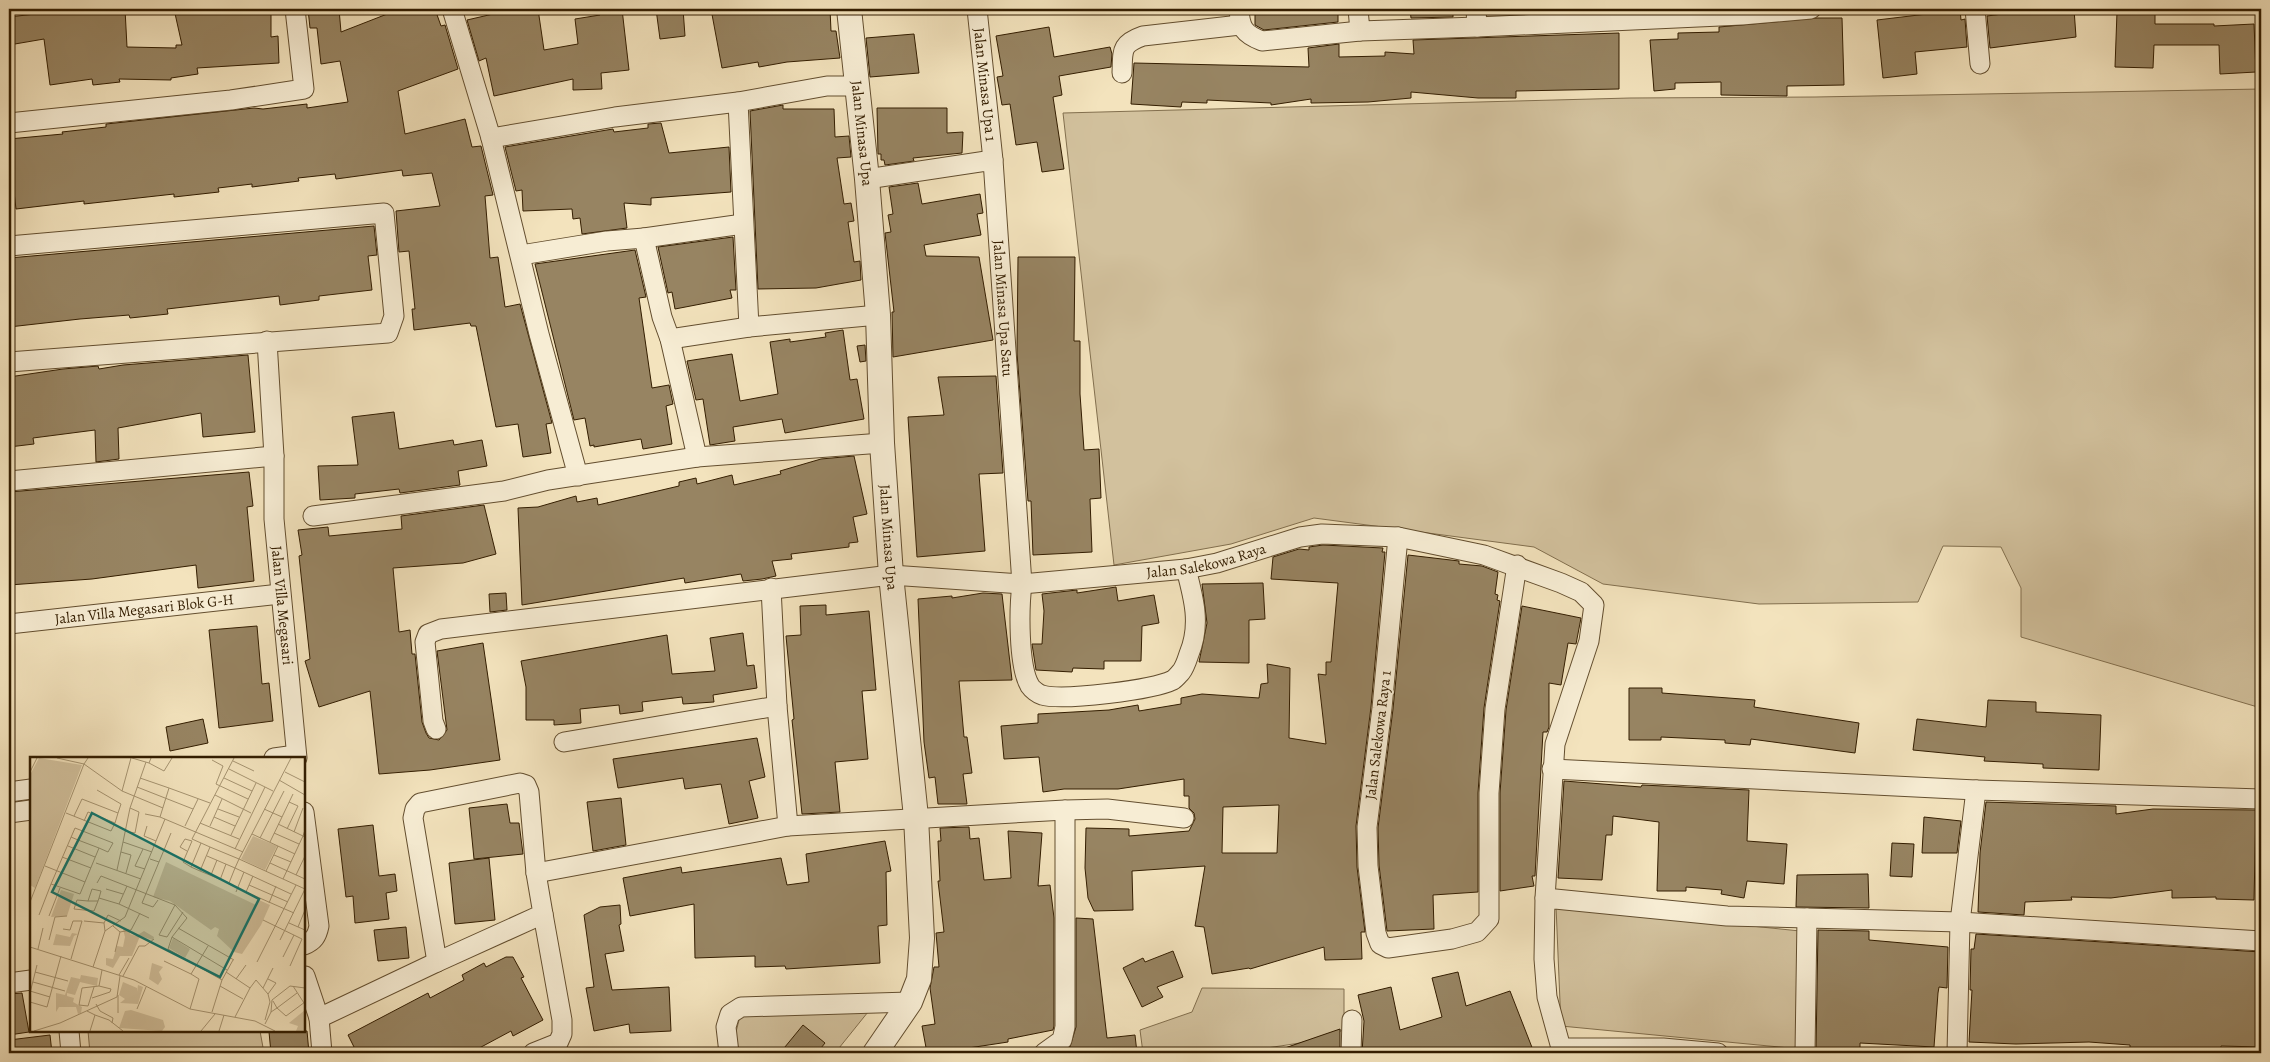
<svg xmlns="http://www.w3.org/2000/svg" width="2270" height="1062" font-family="Alegreya,serif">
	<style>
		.green { fill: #d2c19d; stroke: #826f4e }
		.building { fill: #978462; stroke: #331d00; fill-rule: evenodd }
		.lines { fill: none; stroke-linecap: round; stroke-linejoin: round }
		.minor-casing { stroke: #634e2f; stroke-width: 21 }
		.tertiary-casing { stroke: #634e2f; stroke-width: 26 }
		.minor { stroke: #f7edd4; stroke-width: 19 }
		.tertiary { stroke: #f7edd4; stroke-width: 24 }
		.labels { text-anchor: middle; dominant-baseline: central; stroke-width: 4; stroke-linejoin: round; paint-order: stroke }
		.street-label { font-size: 15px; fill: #331d00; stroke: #f7edd4 }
		.inset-road { fill: none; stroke: #a69471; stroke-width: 1 }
		.view { fill: #0f766e; fill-opacity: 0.15; stroke: #0f766e; stroke-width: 2.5 }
		.inset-edge { fill: none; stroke: #331d00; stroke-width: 2.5 }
	</style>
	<rect width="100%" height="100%" fill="#f3e3bd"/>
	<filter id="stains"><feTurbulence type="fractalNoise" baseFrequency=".004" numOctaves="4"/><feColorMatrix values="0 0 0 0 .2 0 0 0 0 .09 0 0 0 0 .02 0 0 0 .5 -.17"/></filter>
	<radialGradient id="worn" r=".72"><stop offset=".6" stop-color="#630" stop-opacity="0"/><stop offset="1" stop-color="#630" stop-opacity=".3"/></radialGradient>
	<g class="green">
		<polygon points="1477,9 1602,9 1603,17 1478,25"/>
		<polygon points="2261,89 2261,708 2021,637 2021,588 2001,547 1943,546 1918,602 1759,604 1603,584 1534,547 1314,518 1231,544 1114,565 1063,113 1630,98 1815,97"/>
		<polygon points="1556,906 1800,931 1800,1049 1561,1026"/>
		<polygon points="1202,988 1344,989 1344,1030 1300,1043 1234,1053 1143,1053 1140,1030 1192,1012"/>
		<polygon points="741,1012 868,1012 835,1053 733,1053 732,1048"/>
		<polygon points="88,1031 260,1031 264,1053 90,1053"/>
	</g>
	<g class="building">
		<polygon points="53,9 125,9 127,47 176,48 176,45 182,45 174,9 271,9 271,37 278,36 279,63 197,68 198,74 171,78 171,80 119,79 120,82 93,85 92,79 50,85 44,39 9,45 9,17 53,12"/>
		<polygon points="308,9 339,9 341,32 400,9 435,9 441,26 445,25 458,69 398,91 405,134 465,119 472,147 481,146 493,195 485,196 490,258 498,257 505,307 520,304 552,423 546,424 551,453 523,457 518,424 496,427 476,326 471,326 470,323 414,330 412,309 415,309 409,251 399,252 396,211 440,206 432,173 403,176 402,170 336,179 335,174 298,178 299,181 252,187 252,184 218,188 219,192 174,197 174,194 84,204 84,201 16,209 12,175 9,175 9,139 63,134 62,132 106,127 106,124 254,108 263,109 307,104 307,108 348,102 340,61 321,64 317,28 310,28"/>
		<polygon points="538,9 544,50 578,44 575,19 600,15 599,9 622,9 629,70 601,73 602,89 573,90 573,79 494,96 486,58 479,61 467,20 506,11 507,14"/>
		<polygon points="656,9 683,9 685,36 660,39"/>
		<polygon points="711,9 830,9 831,31 836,31 840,58 787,62 759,67 758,62 722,68"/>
		<polygon points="1255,9 1338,9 1338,22 1264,30 1255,25"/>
		<polygon points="1410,9 1453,9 1453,17 1411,18"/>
		<polygon points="1926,9 1960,9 1961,20 1965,19 1967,47 1915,52 1917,74 1883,78 1877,20 1927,14"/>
		<polygon points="2041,9 2074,9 2076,37 1990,48 1987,16"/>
		<polygon points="2117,12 2155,13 2155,24 2214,24 2214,26 2254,24 2256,72 2220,74 2219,45 2154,45 2153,68 2115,67"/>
		<polygon points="1817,18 1842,18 1844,85 1787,86 1787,96 1721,95 1721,82 1675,83 1675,89 1654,91 1650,40 1678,39 1678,33 1719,32 1719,27"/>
		<polygon points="1049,27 1054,57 1110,47 1112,54 1111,67 1059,76 1062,95 1053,97 1064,169 1042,172 1037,142 1016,145 1010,104 1002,105 997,77 1003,76 996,36"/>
		<polygon points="1619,33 1619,89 1516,91 1516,98 1478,98 1411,92 1411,98 1368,102 1311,103 1311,99 1271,105 1271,103 1207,100 1207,103 1182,102 1181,107 1131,104 1134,63 1309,67 1308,48 1339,44 1339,57 1385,56 1385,52 1414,54 1413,40"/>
		<polygon points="914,34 919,73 870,77 866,38"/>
		<polygon points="783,105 783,109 834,109 835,137 849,136 851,157 837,158 844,204 851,203 854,221 848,222 854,262 860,261 861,280 816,288 758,289 750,111"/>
		<polygon points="877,108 947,108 947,133 963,132 962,153 913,158 914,161 885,165 884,160 881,160 881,154 878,154"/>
		<polygon points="661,123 669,153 729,147 731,192 651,198 651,205 624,203 627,228 582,234 580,218 573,219 572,209 523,211 522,190 516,191 505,147 613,129 614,132 648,128 648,124"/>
		<polygon points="918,183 922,204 980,194 983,213 977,214 981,235 924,245 926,256 979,257 993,340 893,357 892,312 894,312 885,233 891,232 888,215 893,214 889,187"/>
		<polygon points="374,226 377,255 368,256 372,290 319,296 319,300 280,305 279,296 167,309 168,314 130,318 129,315 80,319 9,327 9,258"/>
		<polygon points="733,237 736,290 730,290 732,298 675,309 672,292 668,293 658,247"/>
		<polygon points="635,250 646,297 639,298 652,388 669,385 673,404 666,406 672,444 643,449 641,439 594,447 594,445 590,446 585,418 574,420 535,264"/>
		<polygon points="1018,257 1075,257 1074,341 1080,341 1080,394 1084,450 1099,449 1101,498 1090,499 1092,552 1033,555 1031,501 1028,501 1017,353"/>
		<polygon points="843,330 850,380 857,379 864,419 785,433 782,419 733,427 735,441 710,445 703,399 696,400 687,361 732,354 740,401 778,394 770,342 790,339 790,342 826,337 825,333"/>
		<polygon points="865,345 866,361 860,362 857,346"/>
		<polygon points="248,355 255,432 203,437 201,413 118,428 119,459 96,462 95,430 33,438 34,444 9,447 9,377 63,369 98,366 99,369 123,365"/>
		<polygon points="996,376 1003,473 979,474 985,551 917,557 908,417 944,415 938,377"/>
		<polygon points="394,412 399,449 453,440 454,445 482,440 487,466 458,471 460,485 400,493 399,489 355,494 355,498 320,500 318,466 358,465 352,417"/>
		<polygon points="854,456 867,514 853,517 858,542 849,543 849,547 791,554 792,559 772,561 776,576 762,579 743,581 741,574 685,583 684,578 522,605 518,508 538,507 576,496 577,502 597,498 598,505 679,486 679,482 696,478 697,484 732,475 734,485 781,474 780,471 821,459"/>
		<polygon points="249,472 253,506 247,507 254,581 198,588 196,565 92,579 9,585 9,492"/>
		<polygon points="484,505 496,554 463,563 393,568 399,632 410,630 412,654 415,654 422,722 426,733 429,738 439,740 447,730 437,651 483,643 500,760 430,770 379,774 370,691 319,707 305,661 310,659 299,556 302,555 298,530 328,527 329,536 402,529 401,516"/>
		<path d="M1323,545L1383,548L1382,552H1385L1371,707L1356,826L1357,867L1365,932H1361L1362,959L1325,960L1324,947L1250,969L1249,968L1212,974L1204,927L1195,926L1205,866L1132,871L1133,910L1094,911L1088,898L1085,868L1086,828L1129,829V836L1189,831L1195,819L1194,813L1189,808V796H1184V779L1118,789H1064L1043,792L1039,757L1004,759L1001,726L1038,723V714L1109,710L1138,705L1139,711L1181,704V698L1202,694L1259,698L1261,684L1268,683L1267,664L1290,668L1289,738L1326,744L1318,674L1326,675V662H1331L1338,583L1271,579L1273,557L1299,549L1309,550V547ZM1279,805L1277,853H1222L1223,807Z"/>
		<polygon points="1408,555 1459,561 1459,564 1482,566 1498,572 1495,594 1498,595 1497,600 1500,601 1484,708 1478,793 1478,892 1433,895 1434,929 1387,931 1379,865 1378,828 1393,709"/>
		<polygon points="1263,583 1265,619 1249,620 1249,663 1199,662 1207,623 1202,584"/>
		<polygon points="1116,587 1118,601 1154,595 1159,623 1142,626 1141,661 1104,661 1104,669 1073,668 1072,672 1036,670 1032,644 1042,644 1044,611 1042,594 1077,590 1077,593"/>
		<polygon points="506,593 507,610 490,612 489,594"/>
		<polygon points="983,593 1002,594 1012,680 959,681 964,737 967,737 972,773 963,774 967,804 938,804 935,777 929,778 924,742 918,599 952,596 952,598"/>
		<polygon points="826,605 826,615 869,611 876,690 862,691 868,759 835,762 840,812 802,814 792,720 794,719 786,636 801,635 800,606"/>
		<polygon points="1522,606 1581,618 1576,644 1568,643 1561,685 1549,683 1549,727 1547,732 1543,732 1535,876 1532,876 1534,886 1500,891 1500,793 1506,710"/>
		<polygon points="257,626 262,684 269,683 273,721 219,728 209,630"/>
		<polygon points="743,633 747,666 754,665 757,688 713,695 714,702 683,704 682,697 642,702 643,711 620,714 619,705 580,709 581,723 554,725 554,720 526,720 526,687 521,661 667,635 672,674 715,671 710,638"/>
		<polygon points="1629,688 1662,688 1662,693 1755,700 1754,707 1859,723 1855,753 1751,739 1750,745 1725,743 1725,740 1661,737 1661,740 1629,740"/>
		<polygon points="1988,700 2036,702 2036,712 2101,715 2099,770 2043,768 2043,764 1984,761 1985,757 1913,750 1917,719 1986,727"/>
		<polygon points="203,719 208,743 170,751 166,727"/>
		<polygon points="757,738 765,777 749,781 758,818 729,824 721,784 685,789 683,778 618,788 613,759"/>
		<polygon points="1564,781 1641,787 1642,785 1749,790 1747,841 1787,844 1784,884 1747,881 1744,898 1721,894 1722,890 1686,887 1686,891 1657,891 1659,822 1613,816 1612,835 1606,835 1602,880 1558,878"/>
		<polygon points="621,798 626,845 593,851 587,802"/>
		<polygon points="1986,802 2116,806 2116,814 2153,809 2256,810 2254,900 2216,899 2216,897 2172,898 2172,890 2111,898 2071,897 2072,900 2025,902 2024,915 1978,912 1980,853"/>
		<polygon points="507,804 510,823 519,823 523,854 474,859 469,808"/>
		<polygon points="1924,817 1961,821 1957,853 1922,853"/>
		<polygon points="373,825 379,876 395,874 397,891 386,893 389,919 355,923 353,896 346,897 338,829"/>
		<polygon points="969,827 970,839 979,838 984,880 1011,878 1008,831 1042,833 1038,886 1050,885 1054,918 1054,1026 1053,1030 1008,1039 1008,1042 962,1049 963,1053 927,1053 922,1026 935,1024 930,988 934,967 939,967 936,933 944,932 938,881 940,881 938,841 941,841 940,828"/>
		<polygon points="885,841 891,871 886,872 887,925 878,926 880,963 786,969 785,966 755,967 755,956 695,958 694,904 630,916 623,878 681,867 682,873 781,858 787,885 809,882 806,854"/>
		<polygon points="1892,843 1914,844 1912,877 1890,876"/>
		<polygon points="489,858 495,920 455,924 449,863"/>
		<polygon points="1868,874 1869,908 1796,907 1797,875"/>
		<polygon points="620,905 621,924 619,925 624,951 605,954 612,990 669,987 671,1031 630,1033 629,1024 594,1031 586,988 594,987 584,915 600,907"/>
		<polygon points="1076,918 1093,919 1107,1038 1135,1035 1137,1053 1068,1053 1076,1027"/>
		<polygon points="406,927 409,958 378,961 374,930"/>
		<polygon points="1818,930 1869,931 1869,940 1948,947 1947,988 1939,987 1938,993 1934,1047 1860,1043 1860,1050 1816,1049"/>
		<polygon points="1976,934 2261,952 2261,1047 2221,1046 2221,1048 2168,1051 2130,1049 2130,1045 2089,1042 2016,1044 1969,1042 1972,990 1970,990 1971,949 1974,949"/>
		<polygon points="1173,951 1183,977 1157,987 1163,997 1142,1007 1123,968 1143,958 1145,962"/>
		<polygon points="506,957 513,957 524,977 521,978 543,1020 513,1036 511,1031 470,1053 357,1053 348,1035 428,993 430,998 464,980 462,975 484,963 486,967"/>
		<polygon points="1458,972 1466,1006 1510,991 1533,1050 1523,1053 1362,1053 1364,1021 1358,995 1391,987 1400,1030 1442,1017 1432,978"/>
		<polygon points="22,993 29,1032 9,1035 9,994"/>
		<polygon points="803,1025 825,1043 817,1053 780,1053"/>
		<polygon points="1340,1029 1340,1053 1279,1053 1279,1050"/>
		<polygon points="283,1031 307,1031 309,1053 271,1053 269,1032"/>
		<polygon points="50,1035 52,1053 9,1053 9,1040"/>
	</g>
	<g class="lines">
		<defs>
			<g id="minor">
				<polyline points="452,9 491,138 615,117 738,102 827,86 857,86"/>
				<path id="s1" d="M977,9L993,160"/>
				<path d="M1239,9C1240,28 1244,34 1262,41L1360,31"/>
				<polyline points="1358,9 1360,31 1477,27"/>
				<polyline points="1476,9 1477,27 1742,15 1811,9"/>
				<polyline points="1975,9 1980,64"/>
				<path d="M1122,73C1123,51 1120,44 1143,36L1240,25"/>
				<polyline points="738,102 749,327 878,315"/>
				<polyline points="9,123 231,100 304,89 295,9"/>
				<polyline points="491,138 539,334 578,476"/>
				<path id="s2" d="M867,179L993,160L1022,584C1019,608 1018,666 1030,686C1032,689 1038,694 1042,695C1063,701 1153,690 1173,680C1176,678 1179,674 1181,672C1185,667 1187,660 1189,654C1201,625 1194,599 1186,569"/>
				<polyline points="644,238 743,224"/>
				<polyline points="9,246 384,213 394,316 388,333 9,362"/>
				<polyline points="521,255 607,241 644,238 662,317 670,339 697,457"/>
				<polyline points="670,339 749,327"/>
				<path id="s3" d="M267,341L274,456V519L297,758"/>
				<polyline points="9,481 274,456"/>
				<polyline points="313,516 504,491 548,480 697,457 882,443"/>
				<polyline points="1398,537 1382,708 1367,827 1368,866 1376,933 1380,944 1388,948 1452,939 1477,932 1489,919 1489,793 1495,709 1517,565"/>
				<polyline points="771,588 777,706 788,826 1065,810 1107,809 1184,818"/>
				<path id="s4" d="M9,624L280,594"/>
				<path id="s5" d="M436,729L433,721L425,642L428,634L441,629L891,575L1022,584L1186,569L1217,563L1300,537L1322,534L1398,537L1484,555L1561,583L1581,592L1594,605L1589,641L1555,744L1545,898"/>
				<polyline points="564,742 777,706"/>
				<polyline points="274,758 296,755"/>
				<polyline points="1552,769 1976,790 2261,799"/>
				<polygon points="520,783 526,785 529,792 536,873 543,914 437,962 413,818 415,809 420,803"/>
				<polyline points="9,792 31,789"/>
				<path d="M304,812L319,926C317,936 314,941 304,945"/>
				<polyline points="9,813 31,810"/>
				<polyline points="536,873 788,826"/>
				<polyline points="305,976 319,1018"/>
				<polyline points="9,983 31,980"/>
				<polyline points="69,1031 71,1053"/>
				<polyline points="322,1053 319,1018 437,962"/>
				<polyline points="533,1053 558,1043 562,1034 562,1020 543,914"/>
				<polyline points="729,1053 726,1027 730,1014 741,1007 910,1002"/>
				<polyline points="1044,1053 1062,1040 1065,1027 1065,810"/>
				<polyline points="1351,1053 1352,1020"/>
				<polyline points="1718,1053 1663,1048 1561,1048 1547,997 1544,959 1545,898 1727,916 1960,922 2261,941"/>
				<polyline points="1805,1053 1807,918"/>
				<polyline points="1957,1053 1960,922 1976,790"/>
			</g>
			<g id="tertiary">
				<path id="s6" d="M849,9L867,179L878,315L882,443L891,575L916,817L922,938L919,979L910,1002L875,1053"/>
			</g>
		</defs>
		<use href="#minor" class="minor-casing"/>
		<use href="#tertiary" class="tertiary-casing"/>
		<use href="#minor" class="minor"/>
		<use href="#tertiary" class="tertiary"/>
	</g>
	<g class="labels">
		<g class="street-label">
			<text stroke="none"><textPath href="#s1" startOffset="76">Jalan Minasa Upa 1</textPath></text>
			<text stroke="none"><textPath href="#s6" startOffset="125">Jalan Minasa Upa</textPath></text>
			<text stroke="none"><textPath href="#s2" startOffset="276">Jalan Minasa Upa Satu</textPath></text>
			<text stroke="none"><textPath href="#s6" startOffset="530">Jalan Minasa Upa</textPath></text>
			<text stroke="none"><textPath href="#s5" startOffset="881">Jalan Salekowa Raya</textPath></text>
			<text stroke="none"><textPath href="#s3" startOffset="265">Jalan Villa Megasari</textPath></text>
			<text stroke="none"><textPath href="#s4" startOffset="136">Jalan Villa Megasari Blok G-H</textPath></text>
			<text transform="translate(1378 735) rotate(-83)">Jalan Salekowa Raya 1</text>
		</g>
	</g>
	<g transform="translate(30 757)">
		<rect width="275" height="275" fill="#f3e3bd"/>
		<path d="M9,1L52,8L5,131L0,128V18ZM223,79L247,89L235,113L211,102ZM136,105L226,148L229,143L240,148L231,168L212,197L204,195L187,179L189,172L185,170L181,173L140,144L123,140ZM31,133L44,137L37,159L21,160ZM93,172H99L100,177L106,179L114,174L124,180L123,183L110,179L102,199H90L83,211L76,208V201L83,202L87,189L93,190L95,180ZM42,176L48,177L44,179L40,189L23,188L26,177L40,180ZM143,181L160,192L155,201L139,191ZM122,206L133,210L129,215L132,222L128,228L119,222ZM51,218L68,221L67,229L50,225L45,238L37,236V239L44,241L43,245L52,250L51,256L48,257L46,250H29L26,255V236L35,238L41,220L50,222ZM93,225L107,231V235L108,228L113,230L108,247L90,246L95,242L89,238ZM101,253L133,263L135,270L132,274L89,271L95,254ZM275,253V274H266L268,269L259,266Z" fill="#d2c19d"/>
		<path class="inset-road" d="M58,1L54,7L92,34L133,51M102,1L119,6L121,1M261,1L209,102L275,132M182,3L193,9L186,27L218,42M203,4L224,14M116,5L100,51L93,85L122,95M119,6L134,14L142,1M199,12L243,34M0,15L7,1M255,15L275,25M110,21L139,31L130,60M194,21L222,34M249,23L275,38M107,30L163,52M139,31L180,46M92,34L101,1M185,38L221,56M188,52L209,60M234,52L252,60L263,37M36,56L81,74L85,66M115,57L130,60L213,95M44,59L52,42L88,56M184,60L205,69M54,64L58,55L85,66L88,56L91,47L67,33M170,66L209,82M248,67L273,79L275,73M117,69L114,79L126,84M155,69L168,42M180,69L192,42M257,72L268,49L259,45M95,74L105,76L109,55L100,51M264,75L273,51M244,76L269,87M222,77L265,97M201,78L226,26M41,80L48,83L69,91L78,95L83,86L45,71L21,127L24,128L50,137L69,91M230,81L254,34M162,82L180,90L170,114L199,126L205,111L177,99M162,82L204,1M240,85L252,60M38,89L65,100M180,90L209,102L205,111L261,137M113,92L105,109L115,112M205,92L235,30M157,94L150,90L155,82L162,84L153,105L161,110M91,95L101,98L96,116M244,98L261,105M32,100L61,111M120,102L129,105L112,146L123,150L128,143M129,105L141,76M66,106L111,122M240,106L275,122M15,109L55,125M87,113L93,85M170,114L161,110L171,86M236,114L248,89M181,118L187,103M266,118L275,99M223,119L216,135L264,156M253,122L273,79L275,80M190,123L196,107M67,126L71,119L145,148L157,161L142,180M219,128L258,145M97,129L89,147L119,161M76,132L93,137M206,135L214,115M69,141L71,134L62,132L58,144H68L69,141L89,147M58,144L47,143L44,152L64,154L68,144M0,145L54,7L27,1M239,146L246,129M145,148L129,178L137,180L153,155M9,158L21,127M19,159L30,131M233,163L272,182L260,209M54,164L74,166L75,174M74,166L78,158L91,164M259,166L275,173M83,169L90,175L85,195M268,170L275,153M148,171L204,203M33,172L40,173L43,164H52L41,202M90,175L101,173L110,156M19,183L25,160L37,159M250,183L275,132M0,190L104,223L160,252L225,264L245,274M8,192L13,171M253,200L264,178M134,204L161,217L178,189M227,205L266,128M63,210L75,174L95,160L135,62M5,215L38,224M196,215L220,231L205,260M89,218L99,201M93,219L109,189H115L124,182M206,222L216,208M192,223L138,192L142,180L197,213M3,225L35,234M190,229L213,242M263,229L274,246M64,230L58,249L49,248L52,231L69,229L72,213M220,231L226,223L238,237L240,245L235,263M233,231L243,211M0,234L20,240M0,236L7,208M238,237L246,226L238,222M88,238V256M62,241L80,235L81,232L69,229M243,244L247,251L267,236M0,245L17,250L31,199M66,247L70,254L83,261L82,266M107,252L116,230M160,252L169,222L161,217M57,254L65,258L60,274M182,255L192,223L203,203M241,255L247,251L256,259L275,245M65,258L79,263L93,274M235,267L241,255L242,243L260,229L275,231M4,274L30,266L87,240L90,219M171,274L185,257M189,274L194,258"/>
		<path class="view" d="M62,56L229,142L190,220L22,135Z"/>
		<rect width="275" height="275" class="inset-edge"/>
	</g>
	<rect width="2270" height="1062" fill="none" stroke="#f3e3bd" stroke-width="30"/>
	<rect x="10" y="10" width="2250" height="1042" fill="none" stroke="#331d00" stroke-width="2.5"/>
	<rect x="15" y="15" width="2240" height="1032" fill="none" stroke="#331d00"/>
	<rect width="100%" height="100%" filter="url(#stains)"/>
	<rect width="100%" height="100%" fill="url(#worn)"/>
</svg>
